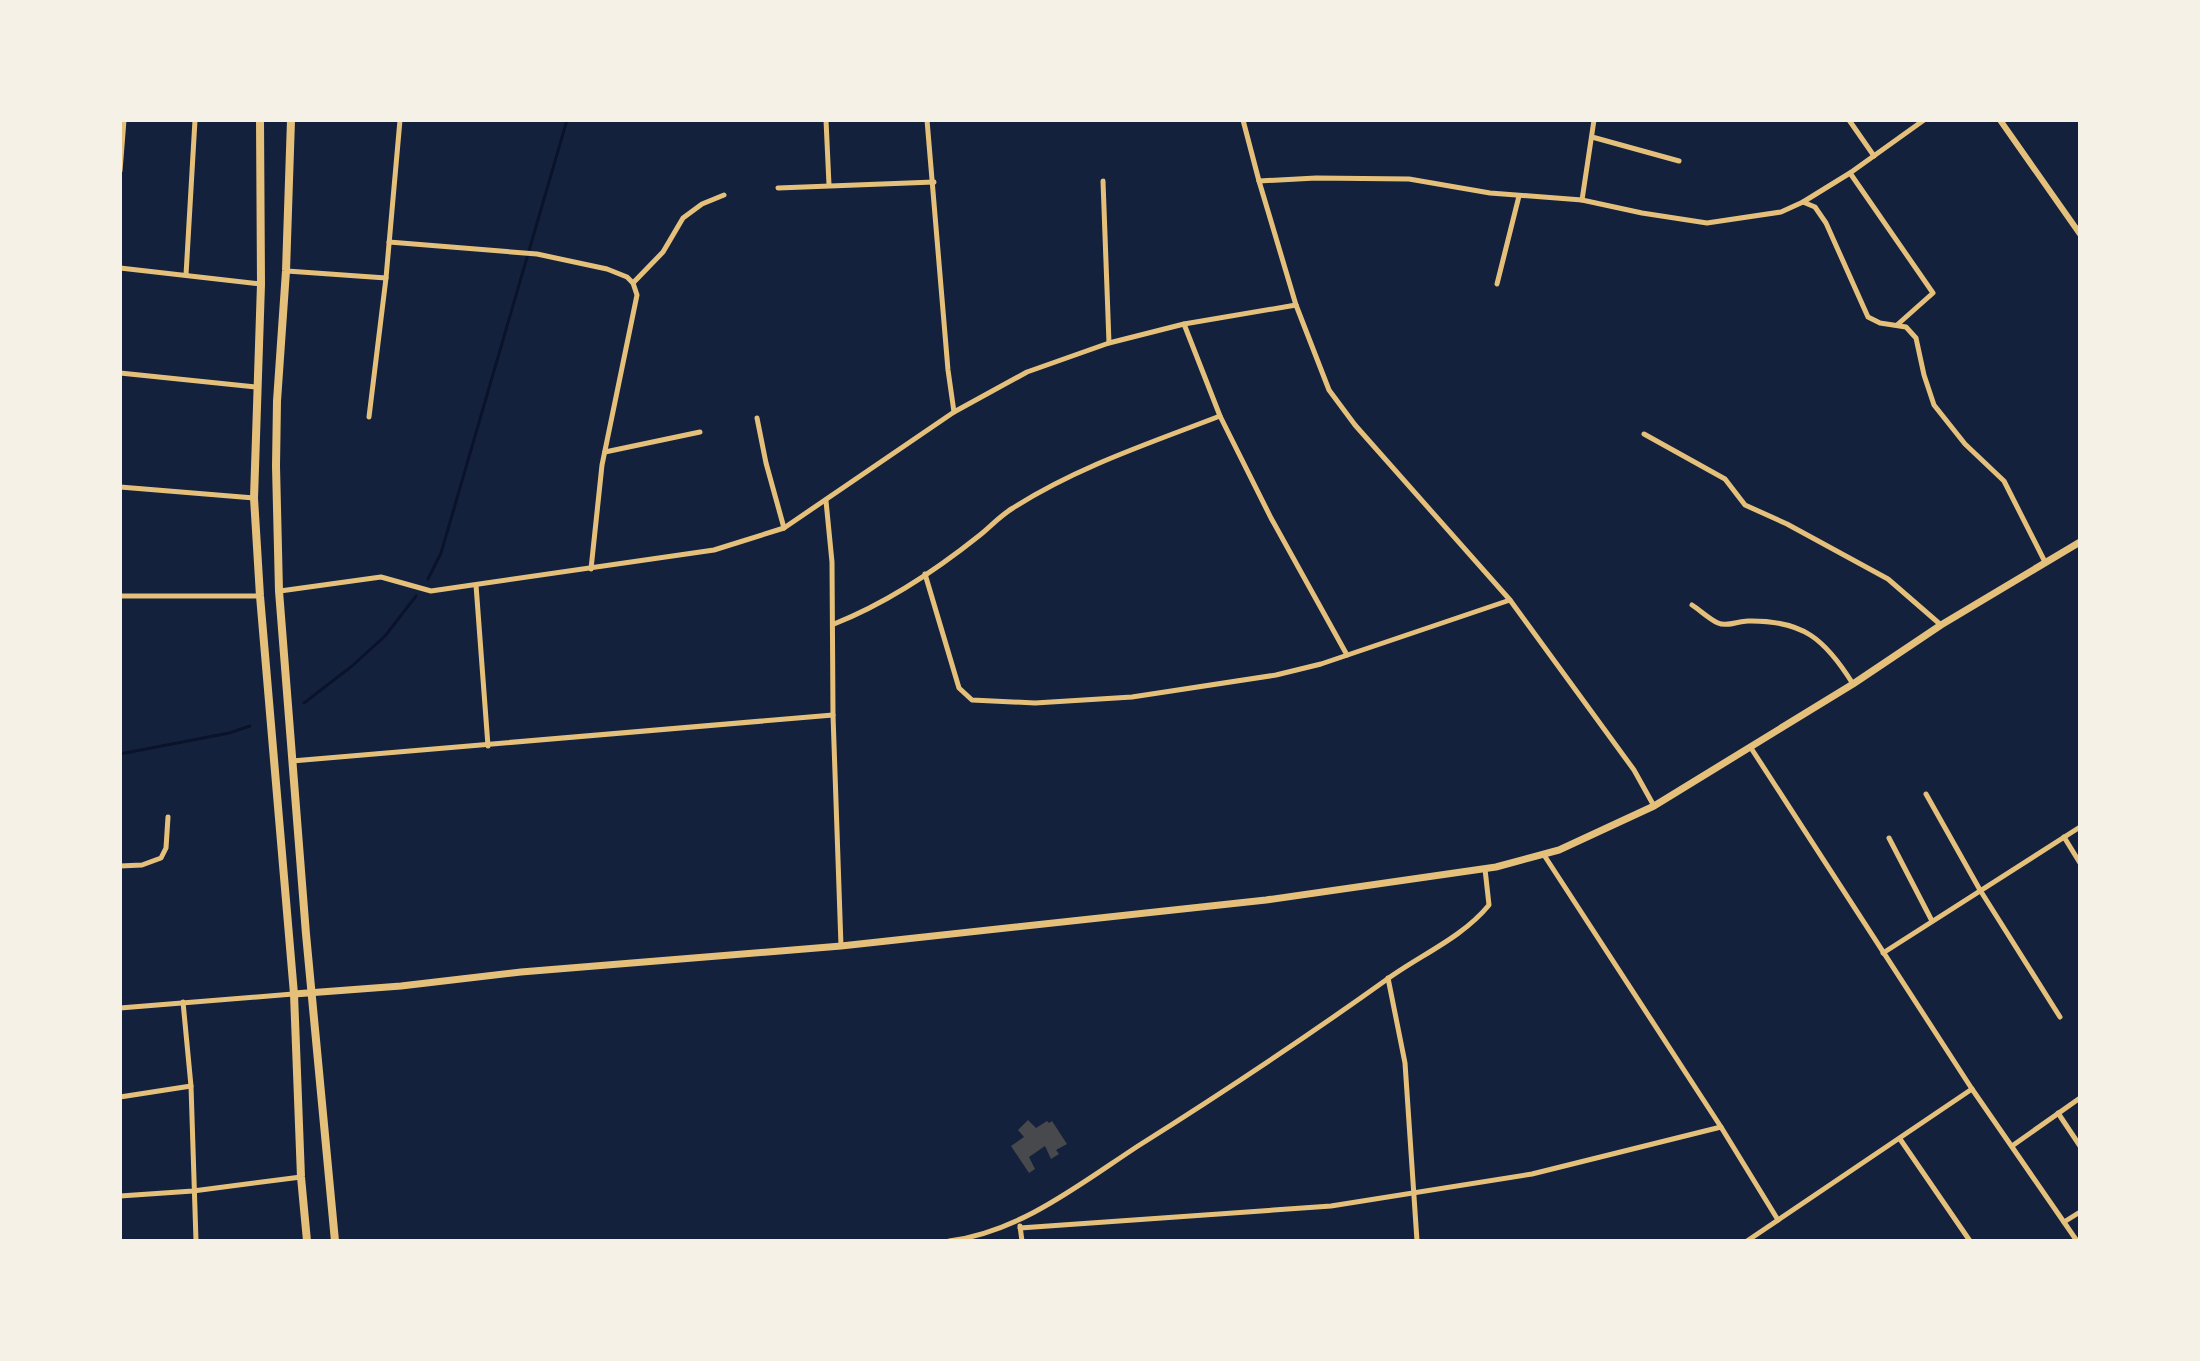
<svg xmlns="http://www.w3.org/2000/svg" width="2200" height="1361" font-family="'PT Serif',serif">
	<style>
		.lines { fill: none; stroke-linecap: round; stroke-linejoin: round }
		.stream { stroke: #0b132b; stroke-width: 3 }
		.building { fill: #48494c }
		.minor { stroke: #e5c07b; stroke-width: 5 }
		.tertiary { stroke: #e5c07b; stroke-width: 6 }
		.secondary { stroke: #e5c07b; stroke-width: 7 }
		.trunk { stroke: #e5c07b; stroke-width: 8 }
	</style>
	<rect width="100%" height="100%" fill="#14213d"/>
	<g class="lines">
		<g class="stream">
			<polyline points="428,579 441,553 567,120"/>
			<polyline points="304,703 352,666 385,636 416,596"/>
			<polyline points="120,754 229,733 250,726"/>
		</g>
	</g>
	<polygon class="building" points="1028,1120 1036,1128 1047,1121 1049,1123 1052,1121 1067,1144 1056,1150 1059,1154 1051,1159 1045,1146 1029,1157 1035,1169 1029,1173 1011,1146 1024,1137 1018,1130"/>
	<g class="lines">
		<g class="minor">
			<polyline points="826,120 829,185"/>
			<polyline points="927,120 948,370 954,412"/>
			<polyline points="1243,120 1259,181 1316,178 1409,179 1490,193 1582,200 1642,213 1707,223 1781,212 1803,202 1815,207 1826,223 1868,317 1880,323 1906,327 1916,338 1924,375 1934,405 1965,444 2004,481 2045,562"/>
			<polyline points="1849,120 1874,156"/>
			<polyline points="1592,137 1679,161"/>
			<polyline points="120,171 124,120"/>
			<polyline points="1850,173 1933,293 1897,325"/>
			<polyline points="1103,181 1109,343"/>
			<polyline points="1259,181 1296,305 1329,390 1355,425 1510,600 1634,770 1654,806"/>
			<polyline points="778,188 934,182"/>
			<polyline points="1582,200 1594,120"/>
			<polyline points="1803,202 1850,173 1924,120"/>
			<polyline points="389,242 537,254 607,269 627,277 633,283 637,295 602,465 591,569"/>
			<polyline points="120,268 261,284"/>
			<polyline points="287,271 386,278"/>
			<polyline points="186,275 195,120"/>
			<polyline points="633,283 663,252 683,218 702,204 724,195"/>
			<polyline points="1497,284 1519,196"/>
			<polyline points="1184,324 1220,416 1271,518 1347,655"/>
			<polyline points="120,373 256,387"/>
			<polyline points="369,417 386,278 400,120"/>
			<polyline points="757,418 766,463 784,528"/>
			<polyline points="1644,434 1725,479 1745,505 1787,524 1888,579 1941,625"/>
			<polyline points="605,452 700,432"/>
			<polyline points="120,487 254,498"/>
			<polyline points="826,501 832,562 833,715 841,946"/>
			<polyline points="925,574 959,688 972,700 1035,703 1132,697 1276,675 1321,664 1510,600"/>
			<polyline points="476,585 488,746"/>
			<polyline points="280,591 381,577 431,591 714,550 784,528 954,412 1027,372 1109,343 1184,324 1296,305"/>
			<polyline points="120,596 260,596"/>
			<path d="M1692,605C1700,610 1709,619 1718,623C1727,627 1738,621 1748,621C1803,620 1825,639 1853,684"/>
			<path d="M834,624C887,603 935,571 980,535C991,526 1001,515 1013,508C1077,467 1150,443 1220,416"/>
			<polyline points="1751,748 1972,1089 2077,1241"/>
			<polyline points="292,761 833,715"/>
			<polyline points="1926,794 1980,890 2060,1017"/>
			<polyline points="2064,837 2080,863"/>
			<polyline points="1889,838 1932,921"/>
			<polyline points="1544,855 1721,1127 1778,1220"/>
			<polyline points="120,866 142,865 161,858 166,848 168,817"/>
			<polyline points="1883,953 2080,827"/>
			<polyline points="1388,978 1405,1063 1417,1241"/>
			<polyline points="183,1002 191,1086 196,1241"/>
			<polyline points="120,1008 293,994"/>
			<polyline points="120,1097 191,1086"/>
			<polyline points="2058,1113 2080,1146"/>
			<polyline points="1900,1139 1970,1241"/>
			<polyline points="2012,1146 2080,1098"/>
			<polyline points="120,1196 193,1191 301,1177"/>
			<polyline points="2064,1222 2080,1212"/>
			<polyline points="1020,1226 1022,1241"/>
			<polyline points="1020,1228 1331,1206 1532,1174 1721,1127"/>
			<path d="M949,1241C1020,1232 1080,1184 1138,1146C1222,1093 1305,1038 1386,980C1420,955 1462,938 1489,905L1485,869"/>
			<polyline points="1747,1241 1972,1089"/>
		</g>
		<polyline class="tertiary" points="2000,120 2080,234"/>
		<polyline class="secondary" points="294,994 401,986 521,972 841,946 1266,900 1496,867 1559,850 1654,806 1853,684 1941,625 2080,542"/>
		<g class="trunk">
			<polyline points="260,120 261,284 254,498 260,596 294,994 301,1177 307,1241"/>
			<polyline points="291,120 286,271 277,401 276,466 279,591 306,934 335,1241"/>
		</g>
	</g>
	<rect width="2200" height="1361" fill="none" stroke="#f6f1e7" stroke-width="244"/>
</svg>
